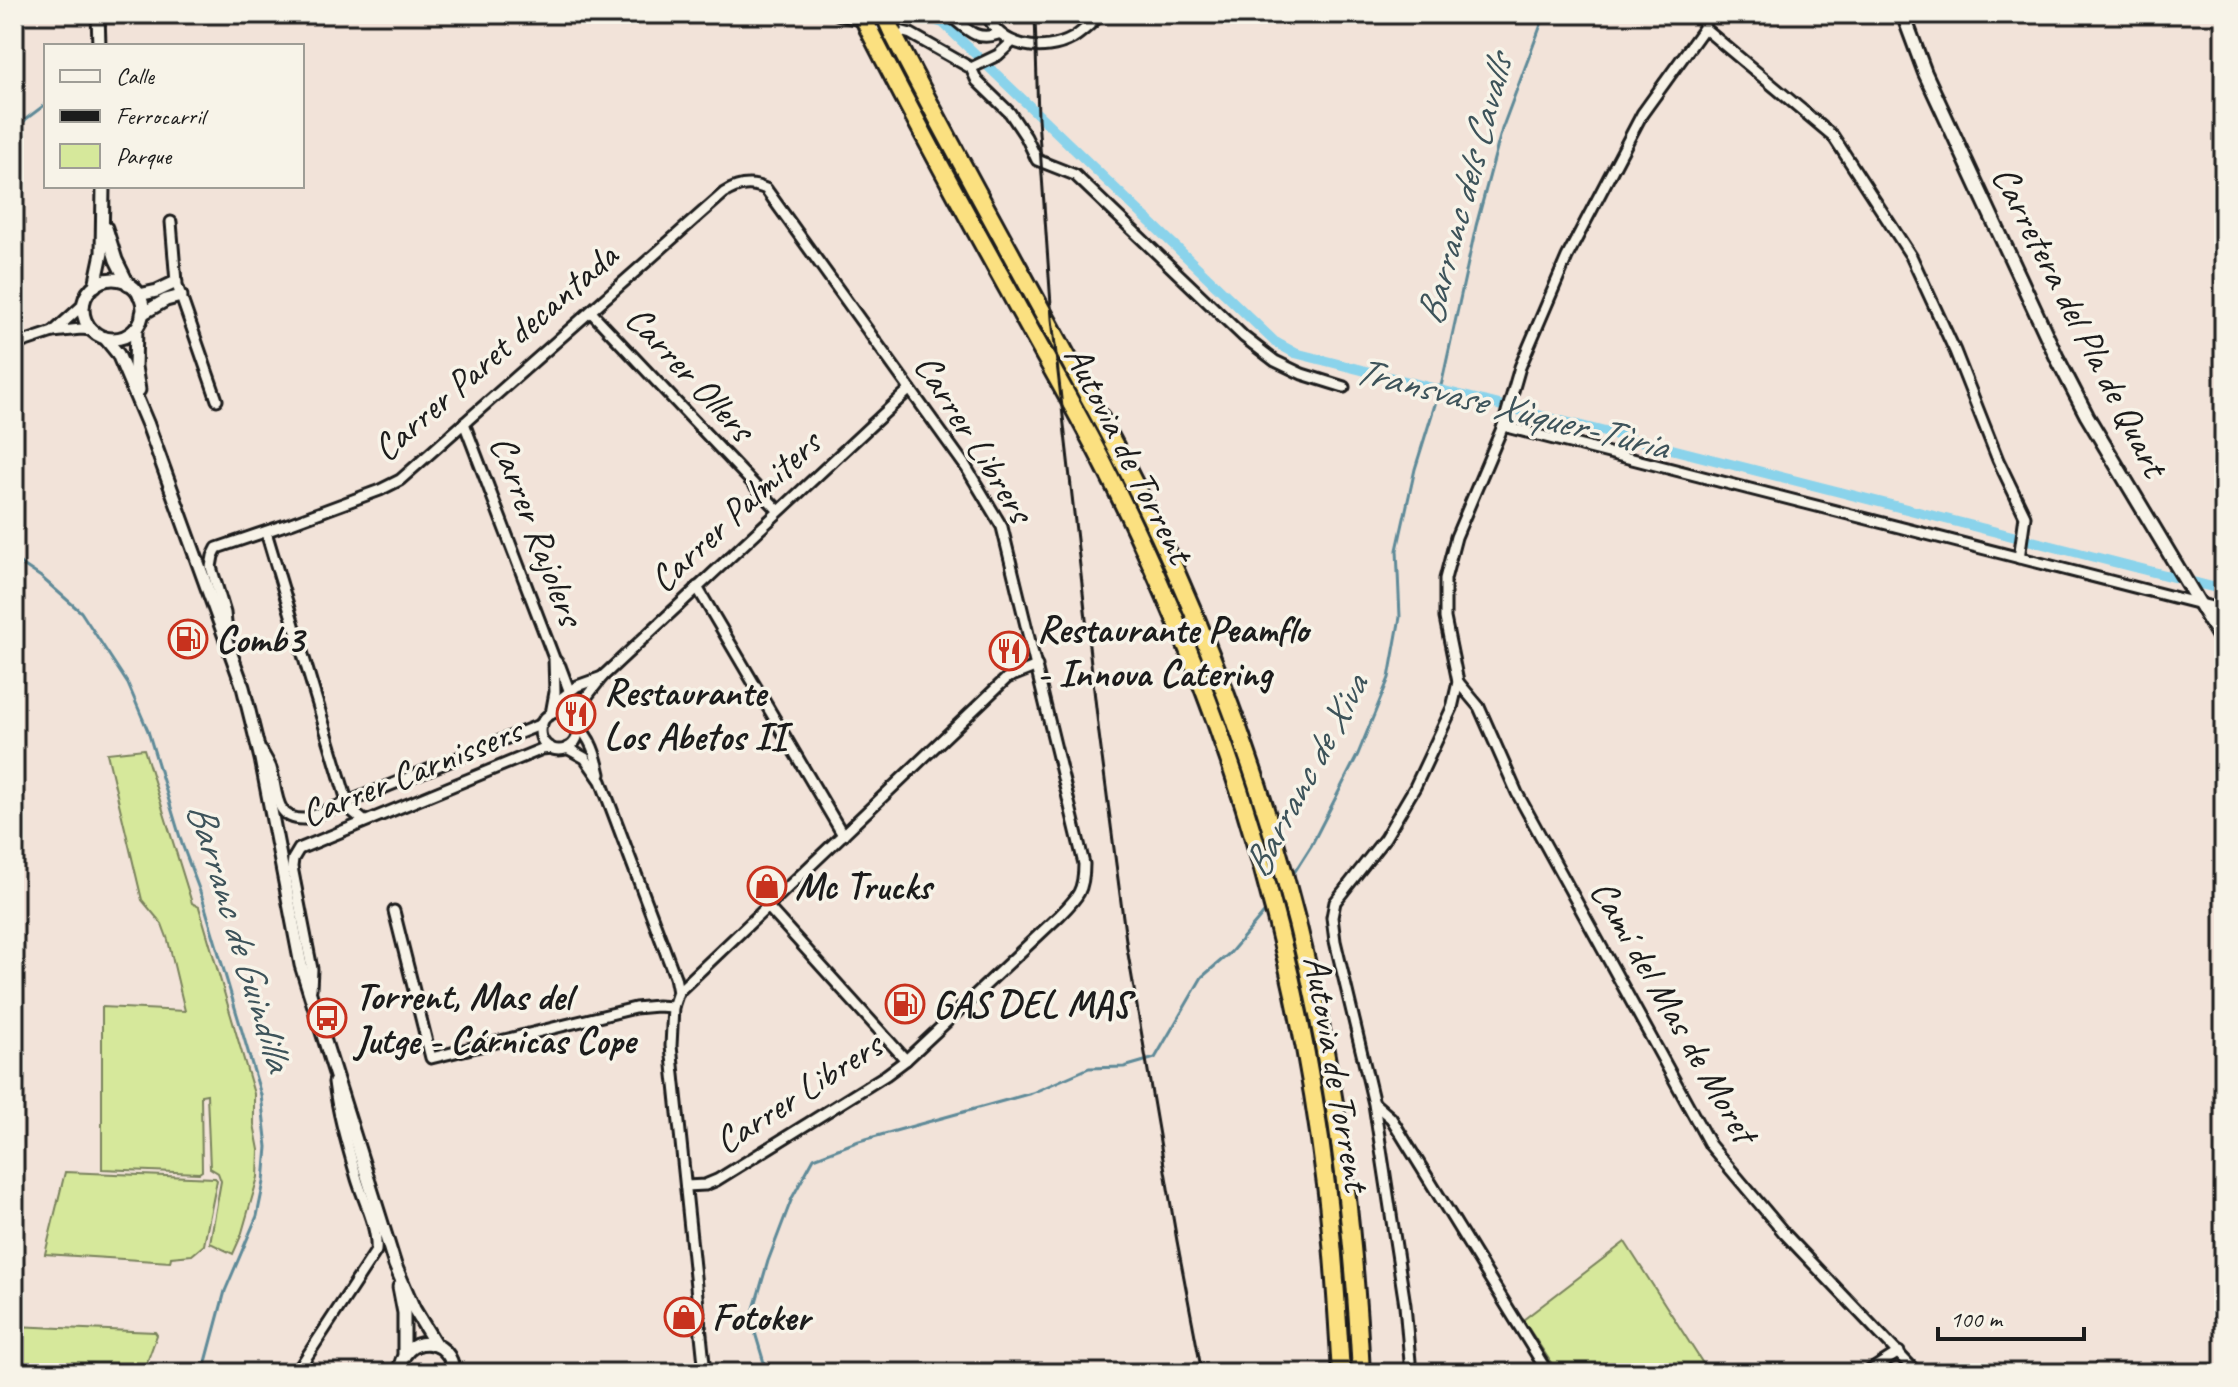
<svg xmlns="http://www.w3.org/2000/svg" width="2238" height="1387" font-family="Caveat,sans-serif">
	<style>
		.green { fill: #d6e89b; stroke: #79825c; stroke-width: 2 }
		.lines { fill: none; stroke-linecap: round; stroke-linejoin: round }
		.stream { stroke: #5e8a98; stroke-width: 3 }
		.canal { stroke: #8ad3eb; stroke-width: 10 }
		.minor-casing { stroke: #1c1c1c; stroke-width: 15 }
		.tertiary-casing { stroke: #1c1c1c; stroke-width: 17 }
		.secondary-casing { stroke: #1c1c1c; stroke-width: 18 }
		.motorway-casing { stroke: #1c1c1c; stroke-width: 22 }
		.minor { stroke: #f7f3e8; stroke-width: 9 }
		.tertiary { stroke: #f7f3e8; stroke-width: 11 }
		.secondary { stroke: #f7f3e8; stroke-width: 12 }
		.motorway { stroke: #fbe080; stroke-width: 16 }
		.rail { stroke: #1c1c1c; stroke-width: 3 }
		.motorway-bridge-casing { stroke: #1c1c1c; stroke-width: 22; stroke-linecap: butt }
		.motorway-bridge { stroke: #fbe080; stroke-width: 16 }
		.labels { text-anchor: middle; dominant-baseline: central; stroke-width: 7; stroke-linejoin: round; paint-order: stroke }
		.street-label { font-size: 38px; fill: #1c1c1c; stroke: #f7f3e8 }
		.poi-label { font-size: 38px; font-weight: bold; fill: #1c1c1c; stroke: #f7f3e8; text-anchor: start }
		.water-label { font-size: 40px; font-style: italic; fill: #3d535a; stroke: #f7f3e8 }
	</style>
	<rect width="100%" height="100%" fill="#f2e3d9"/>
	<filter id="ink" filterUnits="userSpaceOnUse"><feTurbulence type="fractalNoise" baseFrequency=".0125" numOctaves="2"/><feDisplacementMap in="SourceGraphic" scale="16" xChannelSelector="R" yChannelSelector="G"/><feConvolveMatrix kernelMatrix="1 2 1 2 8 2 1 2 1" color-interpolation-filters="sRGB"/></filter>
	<g filter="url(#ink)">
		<g class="green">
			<polygon points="144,749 192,903 199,907 254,1094 254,1124 259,1150 258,1177 241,1236 233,1254 210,1243 221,1181 218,1173 210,1168 207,1094 201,1095 202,1171 199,1173 102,1169 102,1007 185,1011 168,940 162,924 142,900 107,753"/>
			<polygon points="65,1172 215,1178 217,1180 204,1245 192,1255 171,1257 170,1262 45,1254"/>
			<polygon points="1625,1242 1709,1373 1558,1373 1523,1320"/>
			<polygon points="14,1326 155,1332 157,1335 143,1373 14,1373"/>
		</g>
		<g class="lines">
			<g class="stream">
				<polyline points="14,134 26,119 46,104"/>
				<polyline points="14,559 41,577 81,612 128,684 148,731 182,844 202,897 261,1095 267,1147 264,1182 257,1216 225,1291 203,1373"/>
				<polyline points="1292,876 1311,846 1358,754 1389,678 1400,617 1397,550 1415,469 1442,382 1476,226 1502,129 1545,14"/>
				<polyline points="767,1373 751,1319 768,1261 792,1198 814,1158 859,1141 1032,1093 1089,1068 1124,1067 1155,1058 1202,977 1231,952 1268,908"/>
			</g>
			<polyline class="canal" points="915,14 943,23 1275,342 1295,353 2224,590"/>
			<defs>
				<g id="minor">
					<polyline points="837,14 911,34 971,68 977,81 1010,113 1026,137 1037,160 1075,175 1244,337 1275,361 1302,374 1344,387"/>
					<path d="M948,14C966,28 975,42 998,34"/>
					<path d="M987,14C999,47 1043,55 1073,38C1083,32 1092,22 1102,14"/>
					<polyline points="1704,28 1833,136 1911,256 1955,351 1998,460 2025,516 2019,558"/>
					<polyline points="971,68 998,55 1012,42"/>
					<polyline points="171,222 176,282 217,400"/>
					<polyline points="84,304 53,332 81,329 92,330"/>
					<polyline points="591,312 778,510"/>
					<polyline points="14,345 53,332"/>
					<polyline points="464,423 554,658 555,692 551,714"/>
					<polyline points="1503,426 2224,610"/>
					<polyline points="266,532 347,801 352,811 364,821"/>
					<polyline points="697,587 843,835"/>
					<path d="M227,633L225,613L211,567L213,556L217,548L291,523L380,490L400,480L724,193C738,184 751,182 766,189L966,467L1002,527L1084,864C1084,891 1078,897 1060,915L906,1060L886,1075L717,1180L705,1185L686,1186"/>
					<polyline points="556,661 560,666 575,706 573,714"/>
					<polyline points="1458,682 1479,707 1517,793 1710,1145 1785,1234 1917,1373"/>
					<polyline points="554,704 577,686 602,677"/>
					<circle cx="559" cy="731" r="19"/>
					<polyline points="575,721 581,704 602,677 910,389"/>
					<path d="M577,726C591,737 596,756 600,774"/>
					<polyline points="567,748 585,758 601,781 675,977 678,992"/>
					<path d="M262,751C265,757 269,763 271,768C278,791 273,821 306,819L542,724"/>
					<polyline points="768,907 906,1060"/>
					<polyline points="394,911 431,1058 635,1008 657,1006 673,1007"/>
					<polyline points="311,989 312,969 292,867 293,859 299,849 542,749 551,748"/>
					<polyline points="1375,1104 1391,1118 1548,1373"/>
					<path d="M296,1373L376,1251C378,1227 364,1202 357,1179C348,1147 338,1115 334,1082"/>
					<polyline points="705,1373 671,1046 673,1007 678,992 1007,678 1037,666"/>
					<polyline points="1411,1373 1405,1305 1374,1104 1335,941 1332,917 1335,902 1385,838 1415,787 1452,708 1458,682 1445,618 1445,579 1456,537 1503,426 1520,367 1567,257 1642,114 1704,28 1705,14"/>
					<polyline points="1866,1373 1899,1352"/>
				</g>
				<g id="tertiary">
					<polyline points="98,14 99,46"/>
					<polyline points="106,228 116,260 128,284"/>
					<circle cx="113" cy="309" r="30"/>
					<polyline points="95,286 102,253 103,186"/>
					<polyline points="139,295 157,291 176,282"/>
					<polyline points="142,314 166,300 181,296"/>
					<polyline points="136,328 135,367 139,390"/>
					<polyline points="105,338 118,354 148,425 243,687 261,759 301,965 395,1265 414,1309 436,1345"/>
					<polyline points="399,1287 404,1313 404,1354"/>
					<path d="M399,1373C402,1332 453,1335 453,1373"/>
				</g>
				<polyline id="secondary" points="1903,14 1925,73 2057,358 2087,416 2224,645"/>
				<g id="motorway">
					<path d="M869,30C914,118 961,205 1009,291C1041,351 1076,409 1106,469C1140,536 1170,605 1198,674C1261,837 1305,1011 1326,1185C1334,1248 1337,1310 1341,1373"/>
					<path d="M893,34C940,125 990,216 1040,307C1087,393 1135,479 1175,570C1246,729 1301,907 1330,1079C1347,1176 1356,1275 1361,1373"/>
				</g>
			</defs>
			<use href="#minor" class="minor-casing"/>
			<use href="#tertiary" class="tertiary-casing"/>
			<use href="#secondary" class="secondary-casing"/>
			<use href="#motorway" class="motorway-casing"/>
			<use href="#minor" class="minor"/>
			<use href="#tertiary" class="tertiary"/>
			<use href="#secondary" class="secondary"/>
			<use href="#motorway" class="motorway"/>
			<polyline class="rail" points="1035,14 1038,118 1052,319 1099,734 1127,948 1177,1241 1202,1373"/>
			<defs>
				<g id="motorway-bridge">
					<polyline points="862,14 869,30"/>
					<polyline points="884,14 893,34"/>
				</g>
			</defs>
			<use href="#motorway-bridge" class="motorway-bridge-casing"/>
			<use href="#motorway-bridge" class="motorway-bridge"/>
		</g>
	</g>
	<defs>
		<symbol id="fuel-ring" viewBox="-11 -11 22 22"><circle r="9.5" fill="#f7f3e8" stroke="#c8321e" stroke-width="1.5"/><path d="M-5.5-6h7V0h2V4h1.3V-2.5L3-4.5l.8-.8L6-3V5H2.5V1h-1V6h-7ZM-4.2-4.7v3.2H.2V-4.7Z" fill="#c8321e"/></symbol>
		<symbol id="restaurant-ring" viewBox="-11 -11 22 22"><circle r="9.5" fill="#f7f3e8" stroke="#c8321e" stroke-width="1.5"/><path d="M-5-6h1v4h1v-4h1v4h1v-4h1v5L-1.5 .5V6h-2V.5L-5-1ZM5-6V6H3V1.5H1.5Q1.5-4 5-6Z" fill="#c8321e"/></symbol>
		<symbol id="shop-ring" viewBox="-11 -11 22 22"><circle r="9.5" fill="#f7f3e8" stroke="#c8321e" stroke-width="1.5"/><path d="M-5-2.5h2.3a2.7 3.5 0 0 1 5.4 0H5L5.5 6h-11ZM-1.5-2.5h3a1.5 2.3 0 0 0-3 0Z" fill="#c8321e"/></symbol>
		<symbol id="bus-ring" viewBox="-11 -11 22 22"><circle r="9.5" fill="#f7f3e8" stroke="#c8321e" stroke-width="1.5"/><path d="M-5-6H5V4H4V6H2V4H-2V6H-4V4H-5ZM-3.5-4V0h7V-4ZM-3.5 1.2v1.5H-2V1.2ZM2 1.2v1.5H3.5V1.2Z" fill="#c8321e"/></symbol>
	</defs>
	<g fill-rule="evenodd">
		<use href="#fuel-ring" x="166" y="617" width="44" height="44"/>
		<use href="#restaurant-ring" x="987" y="629" width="44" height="44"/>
		<use href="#restaurant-ring" x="554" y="692" width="44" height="44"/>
		<use href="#shop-ring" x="745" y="864" width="44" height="44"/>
		<use href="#fuel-ring" x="883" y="982" width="44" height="44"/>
		<use href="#bus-ring" x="305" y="996" width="44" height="44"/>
		<use href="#shop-ring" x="662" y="1295" width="44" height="44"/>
	</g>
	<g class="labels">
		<g class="street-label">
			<text transform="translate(2080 321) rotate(63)">Carretera del Pla de Quart</text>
			<text transform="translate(495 352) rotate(-41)">Carrer Paret decantada</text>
			<text transform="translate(690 373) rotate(47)">Carrer Ollers</text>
			<text transform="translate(974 438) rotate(58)">Carrer Librers</text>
			<text transform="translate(1129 454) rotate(63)">Autovia de Torrent</text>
			<text transform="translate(735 511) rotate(-43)">Carrer Palmiters</text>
			<text transform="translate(537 530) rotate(69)">Carrer Rajolers</text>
			<text transform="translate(411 772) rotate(-22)">Carrer Carnissers</text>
			<text transform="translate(1674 1011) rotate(60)">Camí del Mas de Moret</text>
			<text transform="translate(1337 1073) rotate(80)">Autovia de Torrent</text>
			<text transform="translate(798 1093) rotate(-33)">Carrer Librers</text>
		</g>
		<g class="poi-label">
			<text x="1037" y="629">Restaurante Peamflo<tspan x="1037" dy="44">- Innova Catering</tspan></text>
			<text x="216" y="639">Comb3</text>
			<text x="604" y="692">Restaurante<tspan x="604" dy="44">Los Abetos II</tspan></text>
			<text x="795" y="886">Mc Trucks</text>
			<text x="355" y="996">Torrent, Mas del<tspan x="355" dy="44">Jutge - Cárnicas Cope</tspan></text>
			<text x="933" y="1004">GAS DEL MAS</text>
			<text x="712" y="1317">Fotoker</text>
		</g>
		<g class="water-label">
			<text transform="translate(1464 190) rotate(-75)">Barranc dels Cavalls</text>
			<text transform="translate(1511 408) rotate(14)">Transvase Xùquer-Tùria</text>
			<text transform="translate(1305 776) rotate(-62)">Barranc de Xiva</text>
			<text transform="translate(240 936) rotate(73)">Barranc de Guindilla</text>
		</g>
	</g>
	<rect width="2238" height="1387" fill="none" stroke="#f7f3e8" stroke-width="48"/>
	<rect x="24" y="24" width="2190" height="1339" fill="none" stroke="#1c1c1c" stroke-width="3" filter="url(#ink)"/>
	<rect x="44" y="44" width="260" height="144" fill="#f7f3e8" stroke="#9f9d96" stroke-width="2"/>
	<rect x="60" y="70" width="40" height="12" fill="#f7f3e8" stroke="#9f9d96" stroke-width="2"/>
	<text x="116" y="84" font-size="24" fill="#1c1c1c">Calle</text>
	<rect x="60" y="110" width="40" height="12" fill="#1c1c1c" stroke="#9f9d96" stroke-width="2"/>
	<text x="116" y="124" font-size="24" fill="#1c1c1c">Ferrocarril</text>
	<rect x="60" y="144" width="40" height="24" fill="#d6e89b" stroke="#9f9d96" stroke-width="2"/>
	<text x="116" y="164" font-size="24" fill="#1c1c1c">Parque</text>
	<path d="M1938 1327v12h146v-12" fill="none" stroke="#1c1c1c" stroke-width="4"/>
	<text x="1950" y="1327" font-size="24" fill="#1c1c1c" stroke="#f7f3e8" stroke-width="6" paint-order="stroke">100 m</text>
</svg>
